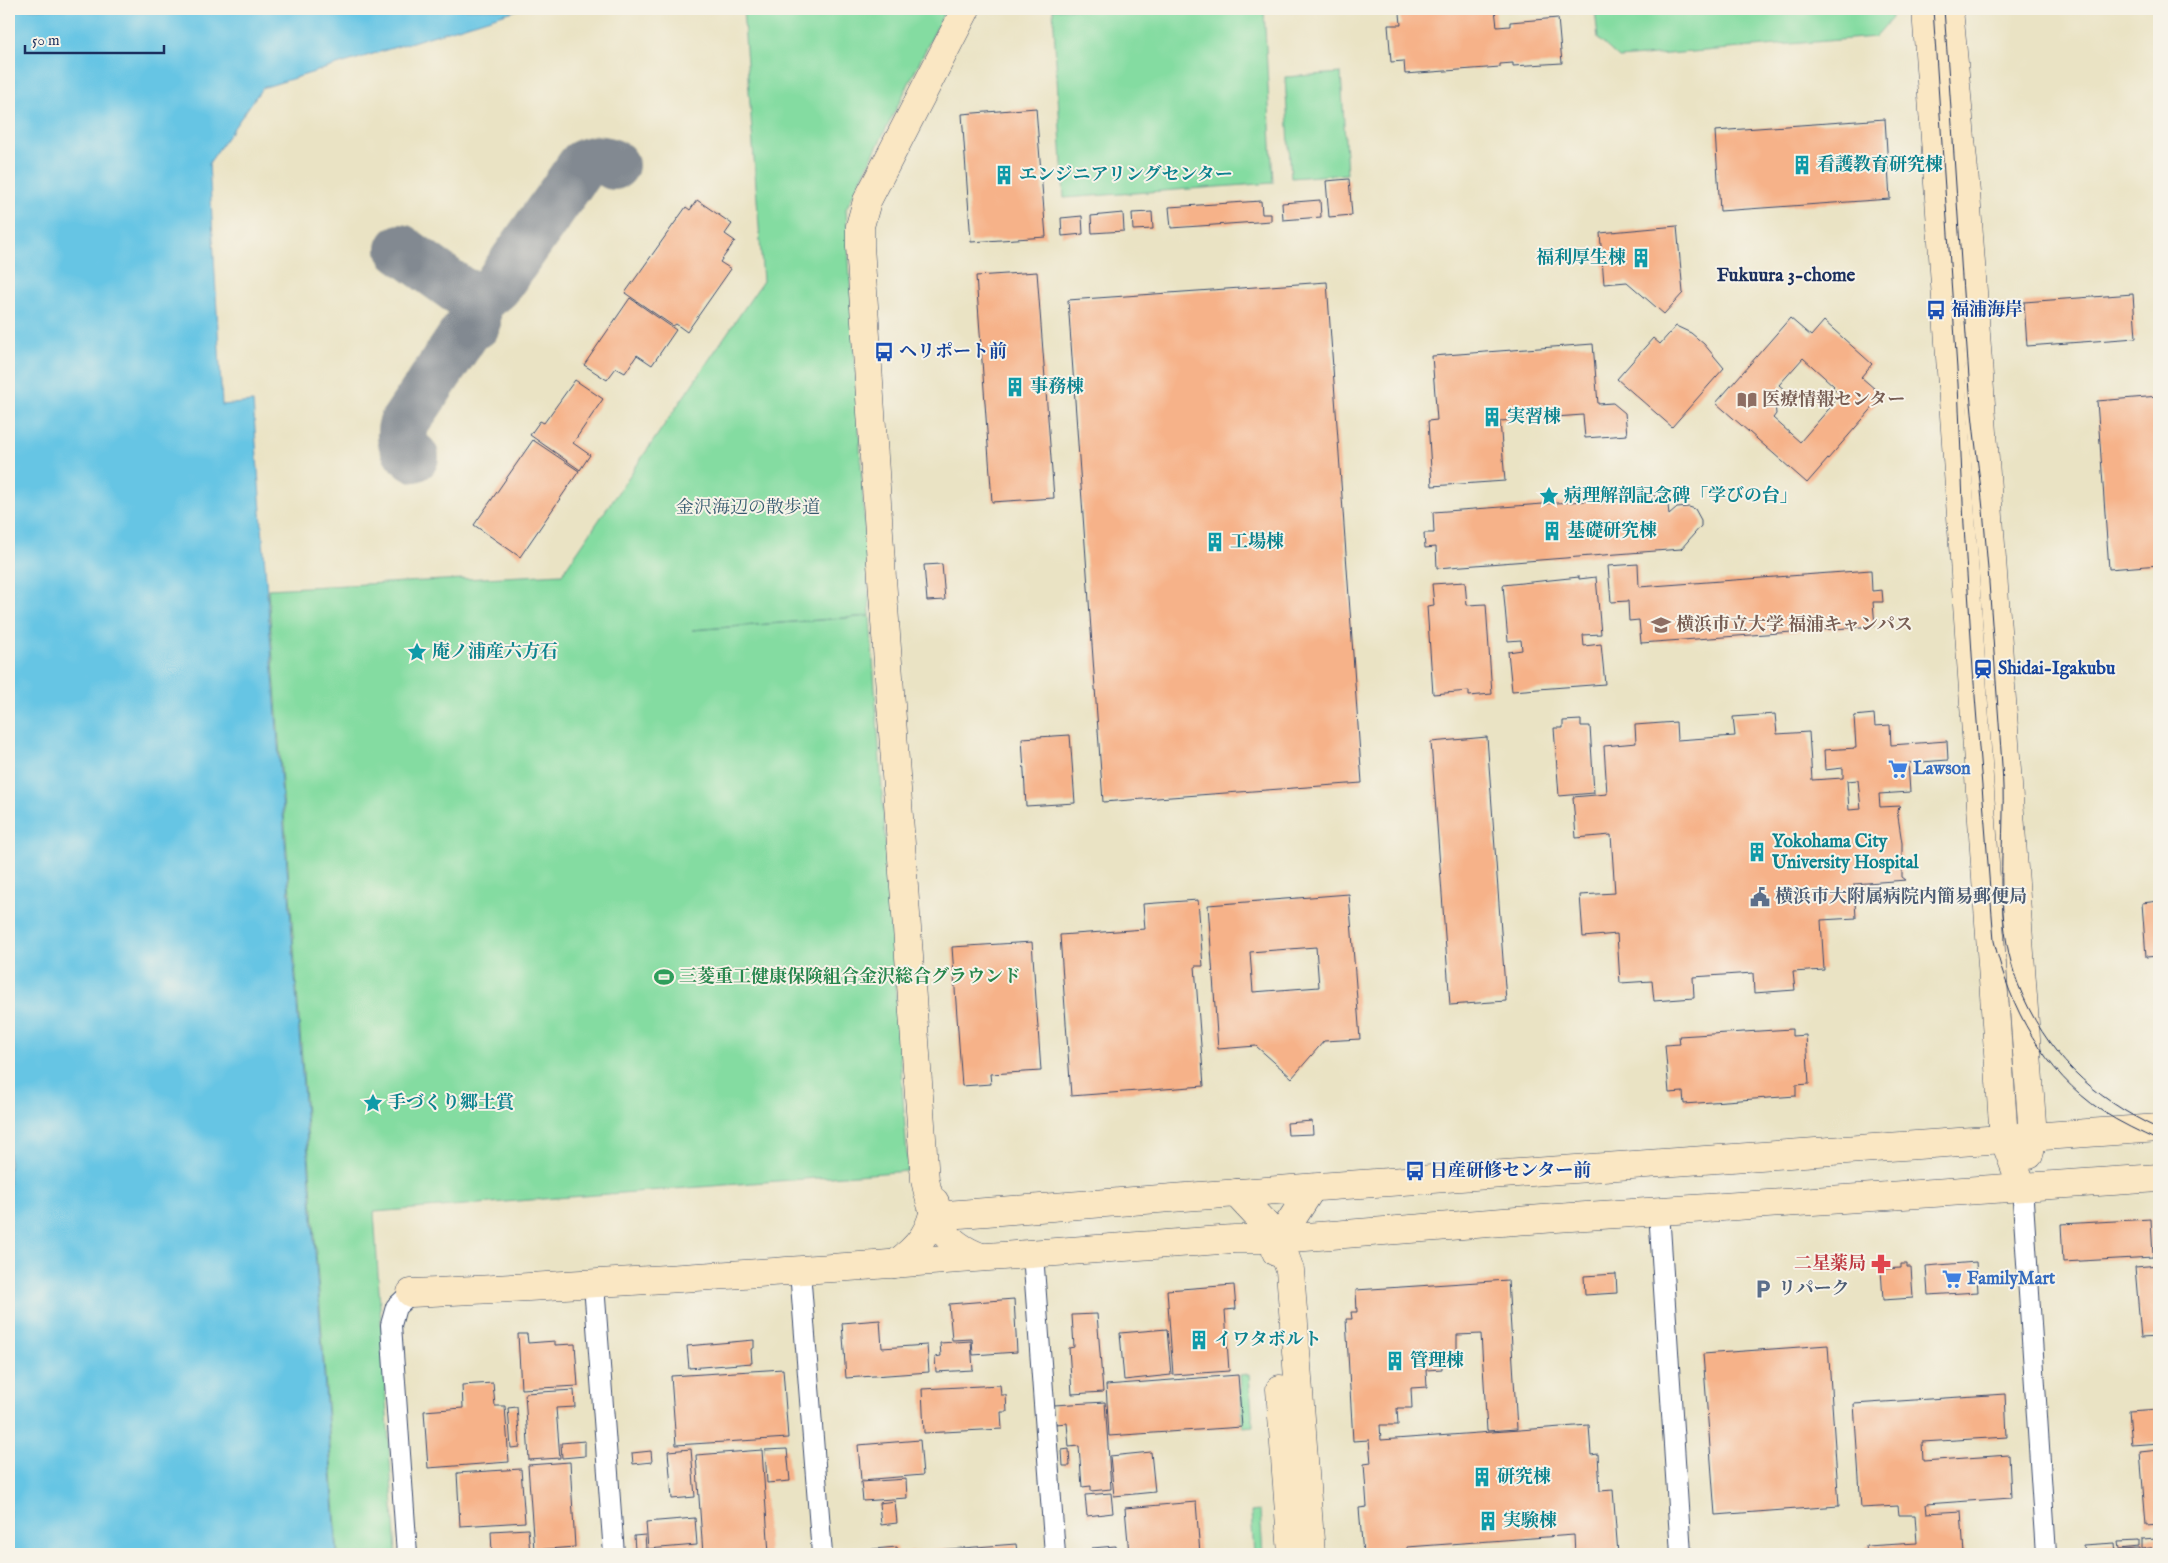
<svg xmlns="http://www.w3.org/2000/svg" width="2168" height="1563" font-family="'IM FELL English','Noto Serif JP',serif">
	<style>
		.green { fill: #84dca1; stroke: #508680 }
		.water { fill: #66c5e4; stroke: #407aa1 }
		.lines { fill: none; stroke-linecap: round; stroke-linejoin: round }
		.taxiway { stroke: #828991; stroke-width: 50 }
		.building { fill: #f6b289; fill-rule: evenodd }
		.street-casing { stroke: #3a4a6d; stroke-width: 22 }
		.secondary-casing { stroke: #3a4a6d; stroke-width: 29 }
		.street { stroke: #fff; stroke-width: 20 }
		.secondary { stroke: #fae7c3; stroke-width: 28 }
		.tram { stroke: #1b2f5e; stroke-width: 1 }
		.labels { text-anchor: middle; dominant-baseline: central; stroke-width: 4; stroke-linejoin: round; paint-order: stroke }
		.culture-label { font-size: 18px; font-weight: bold; fill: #0d838f; stroke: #f7f3e8; text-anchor: start }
		.transit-label { font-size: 18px; font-weight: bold; fill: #164399; stroke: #f7f3e8; text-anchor: start }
		.education-label { font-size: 18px; font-weight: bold; fill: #785e54; stroke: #f7f3e8; text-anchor: start }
		.park-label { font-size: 18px; fill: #355a6f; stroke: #f7f3e8 }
		.shop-label { font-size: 18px; font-weight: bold; fill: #366cbe; stroke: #f7f3e8; text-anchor: start }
		.service-label { font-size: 18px; font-weight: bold; fill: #4e5e75; stroke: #f7f3e8; text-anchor: start }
		.leisure-label { font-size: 18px; font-weight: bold; fill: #27864d; stroke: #f7f3e8; text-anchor: start }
		.health-label { font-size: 18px; font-weight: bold; fill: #be3a42; stroke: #f7f3e8; text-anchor: end }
		.neighbourhood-label { font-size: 19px; font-weight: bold; fill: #1b2f5e; stroke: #f7f3e8 }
	</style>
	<rect width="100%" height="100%" fill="#f7f3e8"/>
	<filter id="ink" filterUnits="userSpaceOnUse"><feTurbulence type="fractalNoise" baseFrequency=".02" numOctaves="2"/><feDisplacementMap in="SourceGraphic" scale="10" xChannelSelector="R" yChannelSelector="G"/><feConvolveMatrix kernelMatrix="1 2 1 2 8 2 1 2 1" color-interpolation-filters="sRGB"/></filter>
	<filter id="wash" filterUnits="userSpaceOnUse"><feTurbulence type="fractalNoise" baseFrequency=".0096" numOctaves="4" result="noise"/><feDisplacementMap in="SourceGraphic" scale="20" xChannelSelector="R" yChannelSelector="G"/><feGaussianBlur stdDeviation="1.12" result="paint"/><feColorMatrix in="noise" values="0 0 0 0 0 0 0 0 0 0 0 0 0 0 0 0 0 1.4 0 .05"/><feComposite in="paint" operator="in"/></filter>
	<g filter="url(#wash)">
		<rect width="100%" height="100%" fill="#eae3c4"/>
		<g class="green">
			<polygon points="743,9 946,9 846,209 870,616 692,630 870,616 908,1171 374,1212 396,1554 338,1554 268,589 562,574 763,281"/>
			<polygon points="1053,9 1264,9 1273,183 1064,198"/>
			<polygon points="1595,9 1891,9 1892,18 1875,37 1619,58 1598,39"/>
			<polygon points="1341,73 1347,174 1291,178 1285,77"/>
			<polygon points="1249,1374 1253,1426 1243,1427 1240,1375"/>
			<polygon points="1260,1511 1263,1554 1254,1554 1251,1512"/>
		</g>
		<polygon class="water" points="9,9 520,9 262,88 209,163 222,405 253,402 337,1554 9,1554"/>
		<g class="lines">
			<g class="taxiway">
				<polyline points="401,249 471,299 476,311 476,324"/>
				<path d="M467,294C479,297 488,295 497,286L582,165C593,159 603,159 614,165"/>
				<path d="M414,457C403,449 400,437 403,425L470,325L473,312L467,294"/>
			</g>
		</g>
		<g id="blocks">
			<g class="building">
				<polygon points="1453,9 1495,9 1497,27 1510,26 1510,22 1558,18 1562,63 1513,66 1513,63 1500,64 1500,67 1405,74 1404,61 1391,62 1388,25 1401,25 1400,13"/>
				<polygon points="1036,108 1046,237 971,242 962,114"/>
				<polygon points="1885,119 1890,199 1720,211 1715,131"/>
				<polygon points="1349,179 1352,215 1329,217 1326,181"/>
				<polygon points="697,200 732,224 725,234 735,241 720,262 731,269 687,332 676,324 673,326 625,293 686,207 690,210"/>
				<polygon points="1320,200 1321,217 1283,220 1282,203"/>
				<polygon points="1261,201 1262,214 1271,214 1271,221 1171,228 1169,207"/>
				<polygon points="1152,212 1153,229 1133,230 1132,213"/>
				<polygon points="1123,213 1124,231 1092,233 1091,216"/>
				<polygon points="1082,216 1083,234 1062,236 1061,218"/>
				<polygon points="1677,226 1683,293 1664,314 1627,282 1604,284 1600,233"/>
				<polygon points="1037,272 1054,498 992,502 976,276"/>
				<polygon points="1327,282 1362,783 1103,802 1068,300"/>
				<polygon points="2133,294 2136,338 2027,346 2024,302"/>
				<polygon points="630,298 676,330 652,365 637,355 625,373 616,368 607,380 584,365"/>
				<path d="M1790,318L1811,336L1824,321L1872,364L1861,377L1883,396L1807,483L1716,403ZM1803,358L1834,386L1832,388L1841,395L1800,442L1773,418L1776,414L1775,403L1786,391L1779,385Z"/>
				<polygon points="1676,326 1691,333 1704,344 1724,368 1672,427 1617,379 1653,338 1660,344"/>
				<polygon points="1593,344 1598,404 1613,403 1625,413 1627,435 1585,438 1583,415 1500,421 1505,481 1432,486 1428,421 1437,420 1432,356"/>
				<polygon points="575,380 603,399 573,443 590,455 580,470 530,435 540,421 544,423"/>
				<polygon points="2159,396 2159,565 2109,569 2097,401"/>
				<polygon points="533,440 579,471 520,557 474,525"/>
				<polygon points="1667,495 1669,515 1677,508 1689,507 1695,509 1701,520 1701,526 1681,549 1437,568 1436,547 1425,548 1424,533 1434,533 1433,512"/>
				<polygon points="942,564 945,600 927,601 924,565"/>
				<polygon points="1638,564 1639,587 1871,570 1872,591 1882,590 1883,602 1873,602 1875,626 1641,643 1639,620 1629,621 1628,601 1611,602 1608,566"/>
				<polygon points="1579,577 1579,579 1596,577 1601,634 1583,635 1584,646 1601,644 1605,684 1512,691 1508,652 1522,650 1521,640 1508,641 1503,585"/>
				<polygon points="1465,582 1467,605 1486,604 1492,694 1469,696 1469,691 1433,694 1427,606 1434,605 1432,584"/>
				<path d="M1775,714L1777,734L1809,732L1812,780L1843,778V768L1825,770L1824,750L1856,748L1854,716L1874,714L1875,726L1890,725L1891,745L1947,741L1948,760L1908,763L1910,792L1879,794L1880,807L1901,806L1897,810L1902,843V877L1906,880L1854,884L1856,918L1821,920L1824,970L1793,972L1795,990L1754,993L1753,973L1693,977L1694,998L1654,1001L1652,981L1620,983L1617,934L1583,937L1580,895L1615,893L1611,835L1576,838L1573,797L1607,794L1604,746L1636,743L1635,725L1676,722L1677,740L1735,736L1733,717ZM1858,780L1861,809L1849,810L1847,781Z"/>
				<polygon points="1581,720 1581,726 1590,726 1594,793 1559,796 1554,728 1563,728 1563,721"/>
				<polygon points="1070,735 1075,803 1026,806 1022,738"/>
				<polygon points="1487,737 1506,1001 1450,1005 1431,742"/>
				<path d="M1349,894L1360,1039L1324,1041L1292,1078L1256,1046L1218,1049L1208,905ZM1316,947L1319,987L1253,992L1250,952Z"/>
				<polygon points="1198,900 1203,966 1195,966 1204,1086 1071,1096 1060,935 1145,929 1143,904"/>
				<polygon points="2159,901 2159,956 2146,957 2142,903"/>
				<polygon points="1032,942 1041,1071 990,1074 991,1084 962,1086 952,947"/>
				<polygon points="1792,1029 1792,1036 1806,1035 1809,1084 1796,1085 1796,1096 1684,1104 1683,1092 1669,1093 1665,1045 1680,1044 1679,1036"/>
				<polygon points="1312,1121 1313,1134 1288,1135 1287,1123"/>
				<polygon points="2151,1219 2153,1257 2063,1262 2061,1224"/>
				<polygon points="1976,1262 1978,1292 1928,1295 1926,1266"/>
				<polygon points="1901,1264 1907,1264 1907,1267 1911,1267 1913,1298 1883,1300 1881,1269 1901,1268"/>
				<polygon points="2159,1265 2159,1337 2141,1338 2135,1267"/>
				<polygon points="1616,1274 1617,1293 1585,1295 1584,1276"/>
				<polygon points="1508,1280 1517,1429 1487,1431 1481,1334 1457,1335 1457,1352 1441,1353 1442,1369 1426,1370 1427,1387 1411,1388 1412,1408 1397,1408 1398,1425 1380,1425 1381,1440 1589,1425 1591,1455 1598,1454 1600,1491 1613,1490 1618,1554 1575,1554 1574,1535 1407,1547 1407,1554 1363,1554 1359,1508 1367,1507 1364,1464 1371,1463 1369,1440 1353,1441 1346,1319 1352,1319 1351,1312 1357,1312 1356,1290"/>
				<polygon points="1234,1285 1236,1309 1225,1310 1229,1371 1173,1375 1167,1290"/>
				<polygon points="1014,1299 1017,1352 973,1355 972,1339 952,1340 949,1304"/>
				<polygon points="1097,1314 1103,1392 1072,1394 1069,1348 1074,1347 1072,1315"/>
				<polygon points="880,1320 882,1348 927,1345 929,1372 846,1378 842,1323"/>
				<polygon points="1167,1329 1171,1375 1124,1380 1120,1333"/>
				<polygon points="518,1334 527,1334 528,1343 555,1341 555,1345 575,1344 578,1386 521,1389"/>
				<polygon points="754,1340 754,1348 751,1349 752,1363 689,1368 687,1346"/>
				<polygon points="971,1341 973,1370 936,1372 935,1357 941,1356 940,1343"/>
				<polygon points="1828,1345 1839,1506 1715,1515 1703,1354"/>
				<polygon points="783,1369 788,1438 676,1445 671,1376"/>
				<polygon points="1238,1375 1242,1427 1109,1436 1106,1385"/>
				<polygon points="493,1383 495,1406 505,1406 509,1462 428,1468 424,1411 463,1408 462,1385"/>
				<polygon points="1000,1385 1001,1395 1006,1395 1007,1412 1001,1412 1002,1429 924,1433 922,1389"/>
				<polygon points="574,1390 575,1407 556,1408 560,1458 529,1460 525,1393"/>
				<polygon points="2005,1394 2007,1437 1922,1442 1923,1461 2009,1455 2011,1498 1926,1504 1927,1513 1961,1511 1964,1554 1867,1554 1866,1546 1917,1543 1915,1515 1899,1515 1898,1506 1861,1508 1854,1404"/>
				<polygon points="1105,1402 1111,1489 1091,1491 1091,1486 1082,1487 1079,1446 1069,1447 1067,1423 1056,1424 1054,1405"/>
				<polygon points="517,1407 520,1447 511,1448 508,1408"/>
				<polygon points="2159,1409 2159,1443 2132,1445 2129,1411"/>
				<polygon points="920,1440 923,1475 861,1480 858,1445"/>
				<polygon points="585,1441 585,1456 562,1458 561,1443"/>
				<polygon points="691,1449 695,1497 672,1499 668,1451"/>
				<polygon points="787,1449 790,1481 767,1483 765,1450"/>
				<polygon points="1069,1449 1070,1466 1063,1466 1062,1450"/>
				<polygon points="762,1450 769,1554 703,1554 696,1455"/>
				<polygon points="2159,1450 2159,1524 2146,1525 2140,1452"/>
				<polygon points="651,1451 652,1462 633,1464 632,1453"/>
				<polygon points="1151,1452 1155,1492 1114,1496 1110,1456"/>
				<polygon points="570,1462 575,1547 534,1550 528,1465"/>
				<polygon points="521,1469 525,1522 460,1526 457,1473"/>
				<polygon points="906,1479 907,1498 863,1501 861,1482"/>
				<polygon points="1111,1493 1113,1513 1087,1516 1085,1495"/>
				<polygon points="895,1501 897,1523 881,1525 879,1503"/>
				<polygon points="1196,1502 1200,1554 1129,1554 1125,1508"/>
				<polygon points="695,1518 697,1545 648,1549 646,1522"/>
				<polygon points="528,1529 530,1554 492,1554 491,1531"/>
				<polygon points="645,1535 646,1549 635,1550 634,1536"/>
				<polygon points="2157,1538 2157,1547 2141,1549 2141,1539"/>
				<polygon points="2138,1541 2138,1547 2119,1549 2118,1542"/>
				<polygon points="2115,1543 2116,1554 2084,1554 2083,1545"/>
				<polygon points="1016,1544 1017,1552 1033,1551 1033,1554 909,1554 909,1552"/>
				<polygon points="1116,1546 1116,1554 1093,1554 1092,1548"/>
				<polygon points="897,1547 898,1554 862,1554 862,1550"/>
				<polygon points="2139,1549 2139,1554 2120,1554 2120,1550"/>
			</g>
		</g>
	</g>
	<g filter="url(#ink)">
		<use href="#blocks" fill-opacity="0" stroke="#3a4a6d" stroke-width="1"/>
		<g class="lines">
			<defs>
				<g id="street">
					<polyline points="2022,1186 2046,1554"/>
					<polyline points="1659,1211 1681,1554"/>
					<polyline points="1033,1254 1055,1554"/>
					<polyline points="800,1271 822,1554"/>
					<polyline points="594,1285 614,1554"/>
					<polyline points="407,1554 391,1325 396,1307 411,1293"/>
				</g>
				<g id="secondary">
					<path d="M966,9L867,201L860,226V246L883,593L925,1180C934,1219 940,1242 981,1257"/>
					<polyline points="1926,9 2004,1139 2022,1186"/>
					<polyline points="1949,9 1966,193 2033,1137 2029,1155"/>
					<polyline points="1236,1193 1279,1239 1290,1270 1311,1554"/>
					<polyline points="933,1216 1318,1187 2159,1128"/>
					<polyline points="1276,1252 1279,1239 1312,1188"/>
					<path d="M895,1264C918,1248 932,1231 935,1202"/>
					<path d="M411,1293C686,1280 960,1259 1235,1239H1279L1556,1218L2159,1178"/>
					<polyline points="1280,1389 1292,1554"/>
				</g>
			</defs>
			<use href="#street" class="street-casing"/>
			<use href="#secondary" class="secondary-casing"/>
			<use href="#street" class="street"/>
			<use href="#secondary" class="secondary"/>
			<g class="tram">
				<path d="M1933,9L1958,384L1964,526L1973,670L1994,941C2010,1008 2044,1072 2102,1111C2120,1123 2140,1132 2159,1141"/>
				<path d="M1944,9C1953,132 1960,255 1969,378C1972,426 1980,473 1984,521C1990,588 1994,656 1999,723C2001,753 2004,782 2003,812C2002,870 1997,929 2018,984C2045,1053 2092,1098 2159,1129"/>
			</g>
		</g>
	</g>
	<defs>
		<symbol id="building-bare" viewBox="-9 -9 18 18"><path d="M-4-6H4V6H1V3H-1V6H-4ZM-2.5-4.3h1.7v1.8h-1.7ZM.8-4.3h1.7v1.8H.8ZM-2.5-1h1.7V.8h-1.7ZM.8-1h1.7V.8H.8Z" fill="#0f9aa8" stroke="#f7f3e8" stroke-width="2.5" paint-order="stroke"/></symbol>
		<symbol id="bus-bare" viewBox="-9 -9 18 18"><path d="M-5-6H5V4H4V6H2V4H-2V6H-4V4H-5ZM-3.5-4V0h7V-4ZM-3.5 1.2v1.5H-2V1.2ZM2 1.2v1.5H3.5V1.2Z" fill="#1a4fb4" stroke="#f7f3e8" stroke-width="2.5" paint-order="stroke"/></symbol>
		<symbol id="library-bare" viewBox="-9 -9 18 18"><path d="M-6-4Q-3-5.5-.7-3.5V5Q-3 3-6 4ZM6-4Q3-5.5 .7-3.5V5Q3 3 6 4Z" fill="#8d6e63" stroke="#f7f3e8" stroke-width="2.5" paint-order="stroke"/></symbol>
		<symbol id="sight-bare" viewBox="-9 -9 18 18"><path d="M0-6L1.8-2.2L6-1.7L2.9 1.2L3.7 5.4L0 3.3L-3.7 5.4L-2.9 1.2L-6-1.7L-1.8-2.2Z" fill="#0f9aa8" stroke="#f7f3e8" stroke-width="2.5" paint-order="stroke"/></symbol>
		<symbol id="university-bare" viewBox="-9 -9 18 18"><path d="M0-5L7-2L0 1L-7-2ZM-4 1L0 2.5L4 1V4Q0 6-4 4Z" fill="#8d6e63" stroke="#f7f3e8" stroke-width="2.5" paint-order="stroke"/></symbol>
		<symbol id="station-bare" viewBox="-9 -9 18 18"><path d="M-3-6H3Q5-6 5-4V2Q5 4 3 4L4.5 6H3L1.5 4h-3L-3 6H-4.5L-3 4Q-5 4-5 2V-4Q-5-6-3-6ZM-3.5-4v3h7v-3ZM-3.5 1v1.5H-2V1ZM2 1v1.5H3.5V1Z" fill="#1a4fb4" stroke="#f7f3e8" stroke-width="2.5" paint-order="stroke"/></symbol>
		<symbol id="supermarket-bare" viewBox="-9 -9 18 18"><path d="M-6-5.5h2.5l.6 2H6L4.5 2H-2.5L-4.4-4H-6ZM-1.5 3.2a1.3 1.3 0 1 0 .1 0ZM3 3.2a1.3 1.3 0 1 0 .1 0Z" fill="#3f7fe0" stroke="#f7f3e8" stroke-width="2.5" paint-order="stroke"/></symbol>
		<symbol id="civic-bare" viewBox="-9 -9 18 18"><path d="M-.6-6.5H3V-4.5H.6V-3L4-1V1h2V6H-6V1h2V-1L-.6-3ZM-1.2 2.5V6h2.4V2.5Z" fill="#5c6f8a" stroke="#f7f3e8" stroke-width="2.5" paint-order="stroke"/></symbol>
		<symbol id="stadium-bare" viewBox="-9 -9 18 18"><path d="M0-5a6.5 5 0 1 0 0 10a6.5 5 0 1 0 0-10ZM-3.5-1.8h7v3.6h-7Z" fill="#2e9e5b" stroke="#f7f3e8" stroke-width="2.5" paint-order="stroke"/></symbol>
		<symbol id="pharmacy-bare" viewBox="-9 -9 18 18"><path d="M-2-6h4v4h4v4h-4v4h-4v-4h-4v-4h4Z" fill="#e0444e" stroke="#f7f3e8" stroke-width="2.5" paint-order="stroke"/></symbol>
		<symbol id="parking-bare" viewBox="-9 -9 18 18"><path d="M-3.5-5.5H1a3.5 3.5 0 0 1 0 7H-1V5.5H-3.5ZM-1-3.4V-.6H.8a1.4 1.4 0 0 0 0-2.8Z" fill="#5c6f8a" stroke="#f7f3e8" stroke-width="2.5" paint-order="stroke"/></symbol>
	</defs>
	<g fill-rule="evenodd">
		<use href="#building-bare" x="1788" y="151" width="28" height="28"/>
		<use href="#building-bare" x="990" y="161" width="28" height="28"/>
		<use href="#building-bare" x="1627" y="244" width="28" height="28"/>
		<use href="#bus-bare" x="1922" y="296" width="28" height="28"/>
		<use href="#bus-bare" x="870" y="338" width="28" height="28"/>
		<use href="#building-bare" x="1001" y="373" width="28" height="28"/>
		<use href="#library-bare" x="1733" y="386" width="28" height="28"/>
		<use href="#building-bare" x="1478" y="403" width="28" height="28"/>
		<use href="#sight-bare" x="1535" y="482" width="28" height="28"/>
		<use href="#building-bare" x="1538" y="517" width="28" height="28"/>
		<use href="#building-bare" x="1201" y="528" width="28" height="28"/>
		<use href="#university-bare" x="1647" y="611" width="28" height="28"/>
		<use href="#sight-bare" x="403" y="638" width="28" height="28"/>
		<use href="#station-bare" x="1969" y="655" width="28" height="28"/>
		<use href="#supermarket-bare" x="1884" y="755" width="28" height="28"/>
		<use href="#building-bare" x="1743" y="838" width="28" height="28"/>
		<use href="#civic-bare" x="1746" y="883" width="28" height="28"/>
		<use href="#stadium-bare" x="650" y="963" width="28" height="28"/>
		<use href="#sight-bare" x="359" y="1089" width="28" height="28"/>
		<use href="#bus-bare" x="1401" y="1157" width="28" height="28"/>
		<use href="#pharmacy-bare" x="1867" y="1250" width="28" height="28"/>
		<use href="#supermarket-bare" x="1938" y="1265" width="28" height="28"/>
		<use href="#parking-bare" x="1749" y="1275" width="28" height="28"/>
		<use href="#building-bare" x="1185" y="1326" width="28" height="28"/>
		<use href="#building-bare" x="1381" y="1347" width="28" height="28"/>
		<use href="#building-bare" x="1468" y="1463" width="28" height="28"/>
		<use href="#building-bare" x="1474" y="1507" width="28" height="28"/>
	</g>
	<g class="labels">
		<g class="culture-label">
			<text x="1817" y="165">看護教育研究棟</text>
			<text x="1019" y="175">エンジニアリングセンター</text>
			<text x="1626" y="258" text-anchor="end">福利厚生棟</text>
			<text x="1030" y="387">事務棟</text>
			<text x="1507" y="417">実習棟</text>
			<text x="1564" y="496">病理解剖記念碑「学びの台」</text>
			<text x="1567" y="531">基礎研究棟</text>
			<text x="1230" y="542">工場棟</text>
			<text x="432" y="652">庵ノ浦産六方石</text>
			<text x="1772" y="842">Yokohama City<tspan x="1772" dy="21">University Hospital</tspan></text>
			<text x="388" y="1103">手づくり郷土賞</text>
			<text x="1214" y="1340">イワタボルト</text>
			<text x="1410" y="1361">管理棟</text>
			<text x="1497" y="1477">研究棟</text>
			<text x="1503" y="1521">実験棟</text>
		</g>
		<g class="transit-label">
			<text x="1951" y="310">福浦海岸</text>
			<text x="899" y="352">ヘリポート前</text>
			<text x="1998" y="669">Shidai-Igakubu</text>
			<text x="1430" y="1171">日産研修センター前</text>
		</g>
		<g class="education-label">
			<text x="1762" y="400">医療情報センター</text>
			<text x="1676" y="625">横浜市立大学 福浦キャンパス</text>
		</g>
		<g class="park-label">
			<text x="748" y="508">金沢海辺の散歩道</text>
		</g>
		<g class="shop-label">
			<text x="1913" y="769">Lawson</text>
			<text x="1967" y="1279">FamilyMart</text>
		</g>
		<g class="service-label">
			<text x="1775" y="897">横浜市大附属病院内簡易郵便局</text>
			<text x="1778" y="1289">リパーク</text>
		</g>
		<g class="leisure-label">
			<text x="679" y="977">三菱重工健康保険組合金沢総合グラウンド</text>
		</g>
		<g class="health-label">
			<text x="1866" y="1264">二星薬局</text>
		</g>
		<g class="neighbourhood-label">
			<text x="1786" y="276">Fukuura 3-chome</text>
		</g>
	</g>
	<rect width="2168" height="1563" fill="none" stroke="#f7f3e8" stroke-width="30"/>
	<path d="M25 45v8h139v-8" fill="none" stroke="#1b2f5e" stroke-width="2.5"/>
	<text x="32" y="45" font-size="15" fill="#1b2f5e" stroke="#f7f3e8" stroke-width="4" paint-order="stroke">50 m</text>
</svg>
